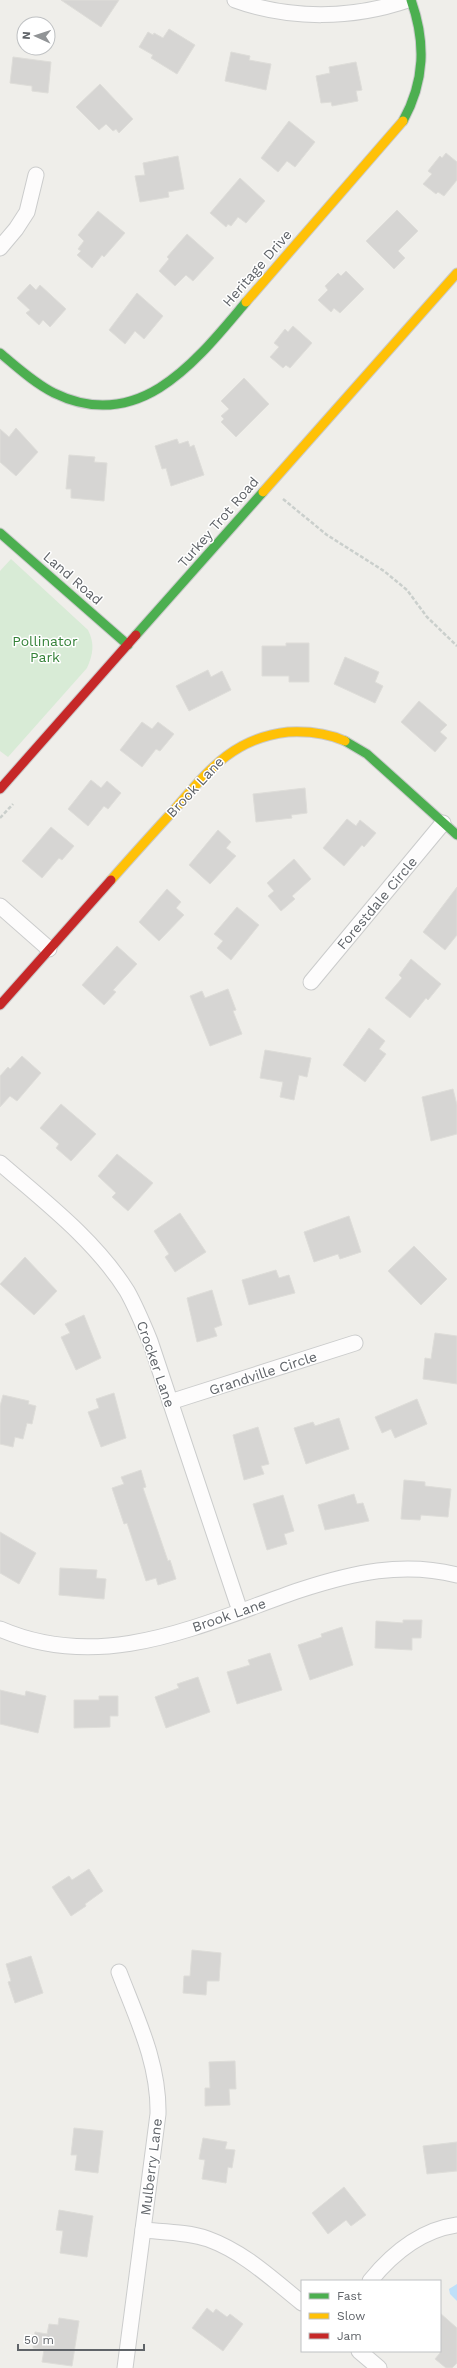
<svg xmlns="http://www.w3.org/2000/svg" width="457" height="2368" font-family="'Work Sans',sans-serif">
	<style>
		.green { fill: #d8ebd6 }
		.water { fill: #bfe0f9 }
		.building { fill: #d6d5d3; stroke: #deddd9 }
		.lines { fill: none; stroke-linecap: round; stroke-linejoin: round }
		.street-casing { stroke: #cbcccc; stroke-width: 17 }
		.fast-casing { stroke: #cacacb; stroke-width: 11 }
		.slow-casing { stroke: #cacacb; stroke-width: 11 }
		.jam-casing { stroke: #cacacb; stroke-width: 11 }
		.path { stroke: #cacfcc; stroke-width: 2.5; stroke-dasharray: 4 2; stroke-linecap: butt }
		.street { stroke: #fdfcfc; stroke-width: 15 }
		.fast { stroke: #4caf50; stroke-width: 9 }
		.slow { stroke: #ffc107; stroke-width: 9 }
		.jam { stroke: #c62828; stroke-width: 9 }
		.labels { text-anchor: middle; dominant-baseline: central; stroke-width: 3; stroke-linejoin: round; paint-order: stroke }
		.street-label { font-size: 14px; fill: #5f6368; stroke: #fff }
		.park-label { font-size: 14px; fill: #348238; stroke: #fff }
	</style>
	<rect width="100%" height="100%" fill="#efeeea"/>
	<path class="green" d="M11,559L88,630C95,644 93,654 87,668L8,757L0,751V571Z"/>
	<polygon class="water" points="457,2284 457,2301 450,2294 449,2289"/>
	<g class="building">
		<polygon points="61,0 119,0 101,27"/>
		<polygon points="169,29 195,45 177,74 151,58 153,55 139,47 148,32 153,35 154,33 163,38"/>
		<polygon points="231,52 250,56 249,60 271,64 266,90 225,81"/>
		<polygon points="13,57 51,62 48,93 32,91 32,86 10,83"/>
		<polygon points="356,62 362,90 356,91 358,101 332,106 331,102 321,103 316,76 330,73 329,67"/>
		<polygon points="100,84 133,119 119,133 116,129 113,131 106,124 99,130 76,107"/>
		<polygon points="289,121 315,142 295,167 287,161 278,172 261,158"/>
		<polygon points="446,153 457,162 457,180 444,196 438,192 436,194 423,184 432,174 428,171 440,156 442,158"/>
		<polygon points="178,156 184,189 168,192 169,197 140,202 135,176 145,175 143,163"/>
		<polygon points="240,178 265,201 246,223 238,217 231,226 228,224 226,227 210,213"/>
		<polygon points="397,210 418,231 398,251 405,258 394,269 366,241"/>
		<polygon points="98,211 125,233 104,257 102,255 92,268 77,255 81,251 78,249 84,241 78,235"/>
		<polygon points="187,234 214,258 193,281 186,275 175,286 159,271 169,259 167,257"/>
		<polygon points="346,271 364,289 340,313 334,308 331,312 318,300 328,290 325,286 338,273 341,276"/>
		<polygon points="30,284 36,290 40,285 66,309 50,327 43,320 39,325 26,313 30,310 17,298"/>
		<polygon points="137,293 163,316 144,339 135,331 125,344 109,330"/>
		<polygon points="293,326 312,343 290,368 286,365 283,368 270,357 279,347 274,343 285,329 288,332"/>
		<polygon points="244,378 269,404 236,437 221,422 224,419 221,416 229,409 221,401"/>
		<polygon points="16,428 38,452 16,476 0,462 0,429 9,437"/>
		<polygon points="177,439 179,444 188,441 190,447 194,445 204,475 171,486 166,468 162,469 155,446"/>
		<polygon points="69,455 95,457 94,462 107,463 104,501 71,498 71,489 66,489"/>
		<polygon points="286,643 309,643 309,682 289,682 289,676 262,676 262,646 286,646"/>
		<polygon points="345,657 379,672 375,682 383,686 375,703 334,684"/>
		<polygon points="208,670 211,677 222,671 231,690 189,711 176,686"/>
		<polygon points="419,701 447,725 440,732 447,738 435,752 401,722"/>
		<polygon points="142,722 152,729 158,722 174,734 160,751 156,749 142,767 120,750"/>
		<polygon points="91,780 101,788 107,781 121,793 108,809 104,806 88,826 68,809"/>
		<polygon points="305,788 307,813 291,815 292,818 256,822 253,794"/>
		<polygon points="347,819 356,826 360,820 376,833 364,847 362,845 344,866 323,848"/>
		<polygon points="51,827 74,846 62,860 59,858 42,878 22,861"/>
		<polygon points="218,830 231,842 226,848 236,856 210,884 189,865"/>
		<polygon points="294,859 311,879 292,896 295,899 281,911 268,896 274,891 267,883"/>
		<polygon points="457,887 457,935 445,950 423,932"/>
		<polygon points="167,889 181,902 176,908 184,915 159,941 139,922"/>
		<polygon points="237,907 259,925 231,960 217,948 223,941 214,934"/>
		<polygon points="117,946 137,964 113,990 116,992 104,1005 82,985"/>
		<polygon points="411,959 441,984 428,1000 426,998 410,1018 385,998 402,978 399,975"/>
		<polygon points="228,989 236,1010 233,1011 242,1034 210,1046 190,996 202,991 205,998"/>
		<polygon points="369,1028 385,1041 379,1049 386,1054 365,1082 343,1065"/>
		<polygon points="265,1050 311,1058 307,1077 299,1075 294,1100 280,1097 283,1082 260,1078"/>
		<polygon points="22,1056 41,1073 17,1101 10,1096 0,1107 0,1076 8,1067 10,1069"/>
		<polygon points="453,1089 457,1105 457,1134 431,1141 422,1097"/>
		<polygon points="61,1104 96,1134 71,1161 56,1148 59,1144 40,1128"/>
		<polygon points="117,1154 153,1183 128,1211 112,1197 116,1193 98,1176"/>
		<polygon points="180,1213 206,1252 175,1272 165,1257 169,1254 154,1231"/>
		<polygon points="349,1216 361,1252 340,1259 338,1254 314,1262 304,1232"/>
		<polygon points="414,1246 447,1279 421,1305 388,1271"/>
		<polygon points="25,1257 57,1291 34,1315 0,1284"/>
		<polygon points="276,1270 279,1278 289,1275 295,1293 249,1305 242,1280"/>
		<polygon points="212,1290 222,1325 214,1328 217,1336 197,1342 187,1298"/>
		<polygon points="84,1315 101,1358 76,1370 61,1337 70,1333 65,1324"/>
		<polygon points="435,1333 457,1336 457,1384 423,1379 425,1358 431,1359"/>
		<polygon points="114,1393 126,1438 101,1447 88,1412 99,1408 96,1399"/>
		<polygon points="3,1395 29,1401 28,1404 36,1406 32,1424 27,1423 23,1439 15,1437 13,1447 0,1444 0,1406"/>
		<polygon points="417,1399 427,1424 395,1438 391,1429 382,1433 375,1417"/>
		<polygon points="339,1418 349,1449 306,1464 294,1428 313,1422 315,1426"/>
		<polygon points="258,1427 269,1464 261,1466 264,1474 244,1480 233,1435"/>
		<polygon points="141,1470 146,1487 143,1488 168,1561 170,1560 176,1579 158,1585 156,1578 146,1581 127,1523 124,1524 112,1488 124,1484 121,1477"/>
		<polygon points="404,1480 425,1482 425,1486 451,1489 448,1517 421,1515 420,1520 401,1519"/>
		<polygon points="354,1494 357,1504 363,1503 369,1521 325,1530 318,1505"/>
		<polygon points="283,1495 294,1531 284,1534 287,1544 267,1550 253,1504"/>
		<polygon points="0,1532 36,1553 19,1584 0,1573"/>
		<polygon points="60,1568 97,1570 96,1578 106,1579 104,1599 59,1595"/>
		<polygon points="403,1620 422,1620 421,1638 412,1638 412,1650 375,1648 376,1621 403,1623"/>
		<polygon points="342,1627 353,1665 310,1680 298,1645 322,1637 321,1634"/>
		<polygon points="270,1653 282,1690 237,1704 227,1672 250,1665 248,1660"/>
		<polygon points="198,1677 210,1712 166,1728 155,1697 179,1688 177,1684"/>
		<polygon points="0,1690 25,1696 26,1691 46,1696 38,1733 0,1724"/>
		<polygon points="99,1696 118,1696 118,1716 110,1716 110,1727 74,1728 74,1700 99,1700"/>
		<polygon points="89,1869 103,1891 85,1904 86,1906 71,1916 52,1887 69,1876 72,1880"/>
		<polygon points="192,1950 221,1953 219,1981 207,1981 206,1995 183,1993 184,1976 190,1976"/>
		<polygon points="31,1956 43,1993 15,2003 8,1982 11,1981 6,1964"/>
		<polygon points="235,2061 236,2089 229,2089 230,2105 205,2106 205,2088 210,2088 209,2062"/>
		<polygon points="74,2128 103,2131 98,2173 75,2170 77,2155 71,2155"/>
		<polygon points="203,2138 227,2142 225,2149 235,2150 232,2168 228,2167 226,2183 202,2179 205,2160 199,2159"/>
		<polygon points="457,2142 457,2171 427,2174 423,2146"/>
		<polygon points="344,2187 366,2215 351,2226 346,2220 328,2234 312,2213"/>
		<polygon points="59,2210 93,2216 87,2257 60,2253 63,2231 56,2230"/>
		<polygon points="207,2308 213,2313 216,2309 227,2317 230,2314 243,2324 223,2351 192,2328"/>
		<polygon points="440,2313 457,2328 457,2363 452,2368 446,2368 435,2359 440,2353"/>
		<polygon points="59,2318 79,2321 72,2366 42,2362 44,2350 33,2348 35,2332 47,2334 49,2324 58,2325"/>
	</g>
	<g class="lines">
		<defs>
			<g id="street">
				<path d="M235,0C290,20 353,19 408,0"/>
				<polyline points="0,248 16,229 27,212 36,175"/>
				<polyline points="0,906 49,949"/>
				<polyline points="311,982 443,823"/>
				<path d="M0,1163C45,1202 95,1240 127,1291C136,1307 143,1324 150,1341L240,1611"/>
				<polyline points="170,1402 355,1343"/>
				<path d="M0,1629C104,1674 201,1624 300,1590C352,1573 403,1561 457,1575"/>
				<path d="M119,1972C137,2019 159,2063 158,2114L125,2368"/>
				<path d="M143,2230C164,2232 188,2232 208,2239C244,2252 272,2279 302,2303"/>
				<path d="M370,2281C392,2254 421,2230 457,2225"/>
				<polyline points="359,2351 379,2368"/>
			</g>
			<g id="fast">
				<path d="M403,121C425,81 426,42 411,0"/>
				<path d="M0,353C17,367 34,383 54,393C140,435 197,360 246,302"/>
				<polyline points="0,533 128,645"/>
				<polyline points="136,635 263,492"/>
				<polyline points="345,741 367,754 457,835"/>
			</g>
			<g id="slow">
				<polyline points="246,302 403,121"/>
				<polyline points="263,492 457,273"/>
				<path d="M111,880C132,856 153,833 174,810C208,771 233,738 288,732C307,731 327,733 345,741"/>
			</g>
			<g id="jam">
				<polyline points="0,789 136,635"/>
				<polyline points="0,1005 111,880"/>
			</g>
		</defs>
		<use href="#street" class="street-casing"/>
		<use href="#fast" class="fast-casing"/>
		<use href="#slow" class="slow-casing"/>
		<use href="#jam" class="jam-casing"/>
		<g class="path">
			<polyline points="283,499 327,535 384,571 407,590 427,617 457,646"/>
			<polyline points="0,818 13,804"/>
		</g>
		<use href="#street" class="street"/>
		<use href="#fast" class="fast"/>
		<use href="#slow" class="slow"/>
		<use href="#jam" class="jam"/>
	</g>
	<g class="labels">
		<g class="street-label">
			<text transform="translate(257 268) rotate(-49)">Heritage Drive</text>
			<text transform="translate(218 522) rotate(-49)">Turkey Trot Road</text>
			<text transform="translate(73 578) rotate(41)">Land Road</text>
			<text transform="translate(195 787) rotate(-47)">Brook Lane</text>
			<text transform="translate(377 903) rotate(-50)">Forestdale Circle</text>
			<text transform="translate(156 1364) rotate(71)">Crocker Lane</text>
			<text transform="translate(263 1373) rotate(-18)">Grandville Circle</text>
			<text transform="translate(229 1615) rotate(-19)">Brook Lane</text>
			<text transform="translate(151 2167) rotate(-83)">Mulberry Lane</text>
		</g>
		<g class="park-label">
			<text x="45" y="641">Pollinator<tspan x="45" dy="16">Park</tspan></text>
		</g>
	</g>
	<rect x="301" y="2280" width="140" height="72" fill="#ffffff" stroke="#bfc1c3"/>
	<rect x="309" y="2293" width="20" height="6" fill="#4caf50" stroke="#bfc1c3"/>
	<text x="337" y="2300" font-size="12" fill="#5f6368">Fast</text>
	<rect x="309" y="2313" width="20" height="6" fill="#ffc107" stroke="#bfc1c3"/>
	<text x="337" y="2320" font-size="12" fill="#5f6368">Slow</text>
	<rect x="309" y="2333" width="20" height="6" fill="#c62828" stroke="#bfc1c3"/>
	<text x="337" y="2340" font-size="12" fill="#5f6368">Jam</text>
	<g transform="translate(36 36) rotate(273)"><circle r="19" fill="#ffffff" stroke="#bfc1c3"/>
	<path d="M0-3L7 15L0 10L-7 15Z" fill="#919496"/>
	<text y="-6" font-size="11" font-weight="bold" text-anchor="middle" fill="#5f6368">N</text>
	</g>
	<path d="M18 2344v6h126v-6" fill="none" stroke="#5f6368" stroke-width="2"/>
	<text x="24" y="2344" font-size="12" fill="#5f6368" stroke="#ffffff" stroke-width="3" paint-order="stroke">50 m</text>
</svg>
